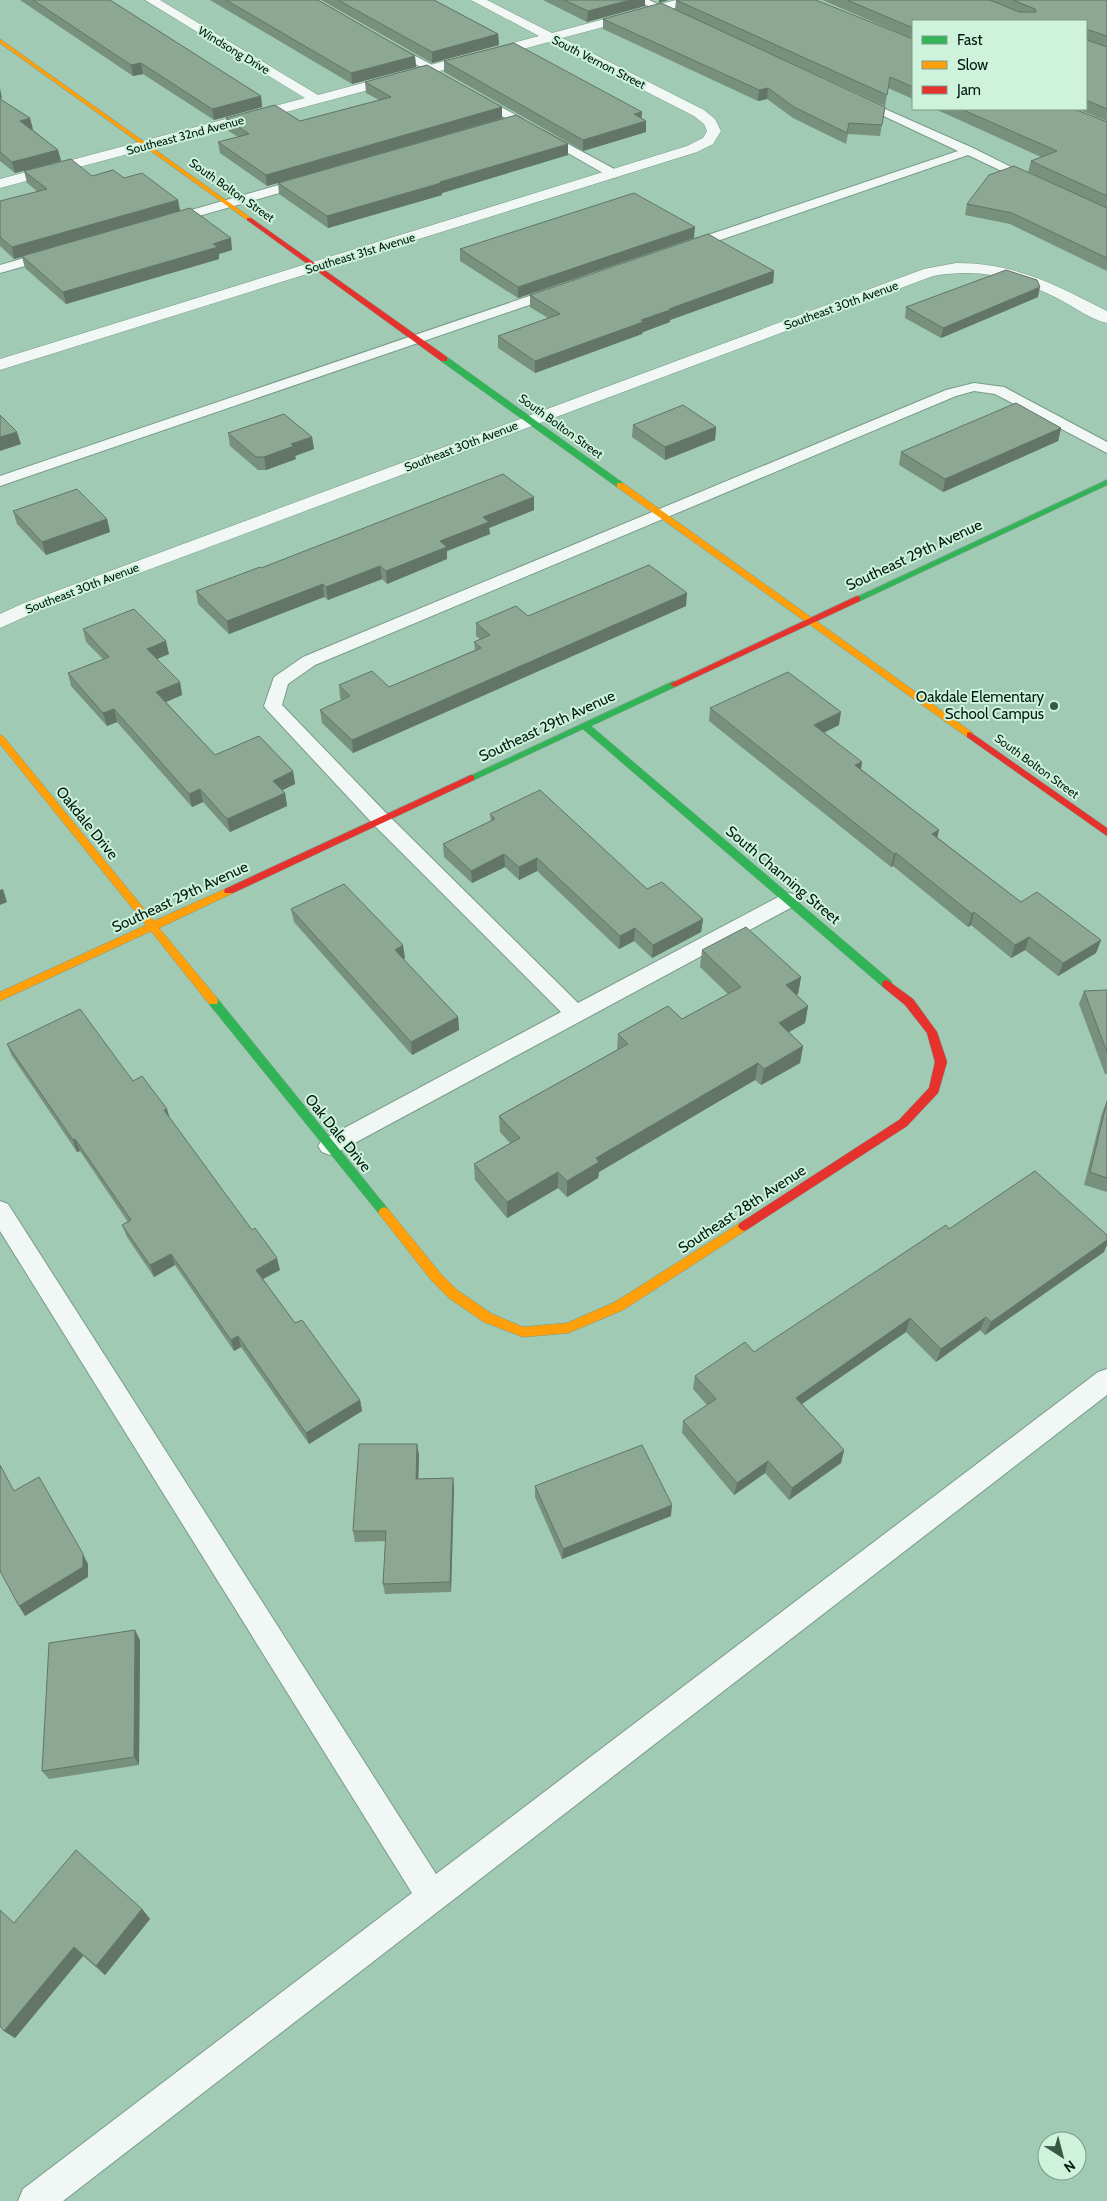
<svg xmlns="http://www.w3.org/2000/svg" width="1107" height="2201" font-family="Cabin,sans-serif">
	<style>
		.lines { fill: none; stroke-linecap: round; stroke-linejoin: round }
		.lane-casing { stroke: #799b89; stroke-width: 2 }
		.street-casing { stroke: #799b89; stroke-width: 1 }
		.fast-casing { stroke: #799b89; stroke-width: 1 }
		.slow-casing { stroke: #799b89; stroke-width: 1 }
		.jam-casing { stroke: #799b89; stroke-width: 1 }
		.lane { fill: #f1f7f4; fill-rule: evenodd }
		.street { fill: #f1f7f4; fill-rule: evenodd }
		.fast { fill: #30b455; fill-rule: evenodd }
		.slow { fill: #ff9f0a; fill-rule: evenodd }
		.jam { fill: #e5322d; fill-rule: evenodd }
		.wall { fill: #78907e }
		.shaded-wall { fill: #627567 }
		.building { fill: #8ca793; stroke: #627567 }
		.poi-dot { fill: #385846; stroke: #cef2dc; stroke-width: 2 }
		.labels { text-anchor: middle; dominant-baseline: central; stroke-width: 4; stroke-linejoin: round; paint-order: stroke }
		.far-street-label { font-size: 12px; fill: #001a0c; stroke: #cef2dc }
		.street-label { font-size: 15px; fill: #001a0c; stroke: #cef2dc }
		.poi-label { font-size: 15px; fill: #001a0c; stroke: #cef2dc; text-anchor: end }
	</style>
	<rect width="100%" height="100%" fill="#a0cab3"/>
	<g class="lines">
		<defs>
			<g id="lane">
				<polygon points="636,0 649,0 686,18 685,20 677,20"/>
				<polygon points="389,42 436,67 437,69 432,72 428,71 385,47 384,45 385,43"/>
				<polygon points="476,93 521,118 523,120 521,122 496,129 492,128 490,126 492,124 507,119 472,98 470,96"/>
				<polygon points="858,97 973,148 1041,182 1035,186 1031,185 968,155 691,250 681,250 680,247 681,244 958,151 854,102 852,100 854,98"/>
				<polygon points="542,130 618,171 620,174 614,178 610,177 538,136 536,134 538,132"/>
				<polygon points="307,177 313,181 311,184 167,225 161,221 163,218"/>
				<polygon points="52,250 57,251 59,254 57,257 0,273 0,265"/>
				<polygon points="559,286 566,290 564,293 0,486 0,476"/>
				<polygon points="974,383 1004,387 1107,442 1107,453 995,394 974,391 956,396 315,665 288,684 282,705 388,815 578,1003 782,895 789,893 796,895 799,900 796,905 338,1152 330,1155 322,1152 318,1146 322,1140 561,1012 374,825 267,710 264,706 274,677 303,657 946,390"/>
				<polygon points="0,1201 8,1204 436,1874 1098,1372 1107,1369 1107,1395 63,2201 18,2201 23,2189 412,1893 0,1231"/>
			</g>
			<g id="street">
				<polygon points="145,0 160,0 318,95 539,36 471,0 487,0 552,33 676,0 696,0 694,3 562,38 704,110 715,119 721,131 713,144 697,152 0,370 0,359 687,146 703,138 707,131 704,124 694,116 549,42 0,188 0,179 305,98"/>
				<path d="M956,263C1015,263 1056,285 1107,311V323C1090,319 1074,307 1059,299C1015,277 982,268 933,276L38,611L0,628V614L24,603L924,269Z"/>
			</g>
			<g id="fast">
				<polygon points="441,357 447,357 623,483 623,487 617,487 441,361"/>
				<polygon points="1107,480 1107,485 860,601 854,601 853,599"/>
				<polygon points="674,681 678,684 677,686 591,726 891,981 892,984 891,987 883,987 583,729 474,780 468,780 466,778"/>
				<polygon points="213,997 217,998 388,1209 390,1212 388,1215 384,1217 380,1215 209,1004 208,1001"/>
			</g>
			<g id="slow">
				<polygon points="0,39 251,218 251,220 247,220 0,43"/>
				<polygon points="617,483 623,483 973,733 973,737 967,737 617,487"/>
				<polygon points="0,735 3,736 154,921 225,889 233,889 234,891 233,893 159,928 217,998 218,1001 217,1004 209,1004 151,931 0,1001 0,992 146,925 0,744"/>
				<polygon points="384,1207 388,1209 440,1273 457,1290 492,1314 523,1327 567,1323 615,1302 740,1223 744,1221 748,1223 750,1226 748,1229 623,1310 568,1333 523,1337 484,1322 449,1298 432,1281 380,1215 378,1212 380,1209"/>
			</g>
			<g id="jam">
				<polygon points="247,218 251,218 447,357 447,361 441,361 247,220"/>
				<polygon points="857,596 860,597 860,601 677,686 674,687 670,684"/>
				<polygon points="970,732 1107,828 1107,836 967,737 967,733"/>
				<polygon points="471,775 474,776 474,780 233,893 225,893 224,891 225,889"/>
				<polygon points="887,980 913,999 937,1032 947,1062 938,1093 907,1126 748,1229 744,1231 740,1229 738,1226 740,1223 899,1120 929,1088 935,1062 927,1033 905,1005 883,987 882,984 883,981"/>
			</g>
		</defs>
		<use href="#lane" class="lane-casing"/>
		<use href="#street" class="street-casing"/>
		<use href="#fast" class="fast-casing"/>
		<use href="#slow" class="slow-casing"/>
		<use href="#jam" class="jam-casing"/>
		<use href="#lane" class="lane"/>
		<use href="#street" class="street"/>
		<use href="#fast" class="fast"/>
		<use href="#slow" class="slow"/>
		<use href="#jam" class="jam"/>
	</g>
	<g class="wall">
		<polygon points="20,0 110,0 261,96 262,107 214,120 143,74 133,76"/>
		<polygon points="210,0 318,0 415,56 416,67 352,84"/>
		<polygon points="321,0 434,0 498,34 499,45 432,63"/>
		<polygon points="543,0 645,0 645,6 587,22"/>
		<polygon points="676,0 913,39 913,99 888,88 885,106 716,29 885,107 880,136 848,134 846,144 793,118 767,99 758,101 603,29 603,19 675,10"/>
		<polygon points="822,0 1107,0 1107,121 1077,109 1086,109 1086,21 913,21 913,39"/>
		<polygon points="444,61 642,112 641,118 646,121 646,132 583,151 444,72"/>
		<polygon points="365,82 502,107 502,118 568,155 442,193 442,195 328,228 279,194 278,183 267,186 220,153 218,142 238,137 227,130 226,118 300,121 379,100 366,93"/>
		<polygon points="0,99 33,129 32,129 58,150 61,161 15,173 0,161"/>
		<polygon points="935,109 1074,109 1107,122 1107,271 1010,224 965,215 967,204 1058,186 1028,172 1031,161 1041,157"/>
		<polygon points="24,171 124,178 178,200 180,211 232,250 219,254 219,259 66,304 25,268 22,257 14,259 0,246 0,201 38,192 27,183"/>
		<polygon points="694,238 518,298 460,261 460,249"/>
		<polygon points="774,271 773,283 670,320 670,322 643,332 642,334 535,373 498,348 498,336 548,318 530,307 530,295"/>
		<polygon points="1038,297 941,338 905,318 906,307"/>
		<polygon points="633,425 716,427 715,440 665,460 632,437"/>
		<polygon points="1061,428 1058,441 943,492 899,465 901,452"/>
		<polygon points="228,433 312,437 314,449 295,456 296,459 266,470 258,470 230,446"/>
		<polygon points="534,497 534,510 489,528 490,534 447,551 447,559 387,584 382,579 328,600 324,597 229,634 198,604 196,591 261,568"/>
		<polygon points="13,511 107,519 110,532 46,555 17,524"/>
		<polygon points="686,606 353,753 322,723 320,710 342,700 340,698 339,685 389,687 475,650 474,642 480,639 476,636 476,623 528,616"/>
		<polygon points="83,629 169,654 157,659 180,682 182,695 166,702 215,755 293,771 295,784 282,790 285,793 287,806 230,832 203,802 192,807 117,722 107,726 71,686 68,673 103,659 86,642"/>
		<polygon points="710,708 839,725 824,733 862,762 861,769 939,830 937,837 1021,902 1101,940 1096,953 1058,976 1025,950 1011,958 971,925 968,927 893,866 891,867 709,721"/>
		<polygon points="490,814 647,889 703,919 701,932 652,958 634,941 619,949 537,871 519,880 505,867 472,883 444,857 443,844 491,821"/>
		<polygon points="291,909 405,958 403,959 458,1017 459,1030 412,1055 294,922"/>
		<polygon points="702,950 801,977 798,994 796,995 808,1006 805,1023 789,1032 803,1046 800,1063 761,1085 755,1080 599,1172 598,1178 567,1197 558,1188 507,1218 475,1180 474,1164 510,1143 500,1132 499,1116 617,1050 618,1034 682,1019 728,994 700,967"/>
		<polygon points="1107,990 1107,1074 1105,1074 1079,1004 1084,991"/>
		<polygon points="7,1044 133,1081 167,1109 170,1118 280,1270 263,1279 295,1323 360,1400 362,1411 309,1444 241,1347 234,1351 175,1265 154,1277 127,1237 122,1225 128,1222 80,1151 77,1152 12,1056"/>
		<polygon points="1107,1101 1107,1192 1084,1185 1102,1113"/>
		<polygon points="949,1229 1104,1252 985,1335 980,1330 936,1362 906,1332 802,1404 844,1450 841,1463 789,1500 765,1473 734,1495 682,1433 683,1421 707,1405 693,1389 695,1376 754,1352"/>
		<polygon points="419,1455 418,1479 453,1478 454,1489 451,1592 385,1594 383,1584 386,1541 355,1542 353,1531"/>
		<polygon points="535,1486 671,1516 562,1559 535,1497"/>
		<polygon points="140,1640 139,1765 49,1779 42,1771"/>
		<polygon points="142,1909 150,1919 105,1975 83,1956 15,2038 4,2031 14,1923"/>
	</g>
	<g class="shaded-wall">
		<polygon points="630,0 645,0 645,6 587,22 588,11"/>
		<polygon points="659,0 669,0 659,3"/>
		<polygon points="498,34 499,45 432,63 432,52"/>
		<polygon points="415,56 416,67 352,84 351,73"/>
		<polygon points="141,63 143,74 133,76 131,65"/>
		<polygon points="0,88 2,98 0,99"/>
		<polygon points="768,88 767,99 758,101 759,90"/>
		<polygon points="261,96 262,107 214,120 212,109"/>
		<polygon points="502,107 502,118 267,186 266,175"/>
		<polygon points="642,112 641,122 646,121 646,132 583,151 583,140 634,114"/>
		<polygon points="30,118 33,129 23,132 20,121"/>
		<polygon points="568,144 568,155 442,193 442,195 328,228 327,216"/>
		<polygon points="58,150 61,161 15,173 12,162"/>
		<polygon points="178,200 180,211 14,259 12,247"/>
		<polygon points="695,227 694,238 518,298 518,287"/>
		<polygon points="231,238 232,250 219,254 219,259 66,304 63,292"/>
		<polygon points="774,271 773,283 670,320 670,322 643,332 642,334 535,373 535,361 669,309"/>
		<polygon points="1040,287 1038,297 941,338 943,328"/>
		<polygon points="716,427 715,440 665,460 665,447"/>
		<polygon points="1061,428 1058,441 943,492 945,479"/>
		<polygon points="17,432 21,444 0,451 0,437"/>
		<polygon points="312,437 314,449 295,456 296,459 266,470 264,457 291,444"/>
		<polygon points="534,497 534,510 489,528 490,534 447,551 447,559 387,584 386,571 483,517"/>
		<polygon points="107,519 110,532 46,555 42,542"/>
		<polygon points="380,566 382,579 328,600 326,587"/>
		<polygon points="323,584 324,597 229,634 227,621"/>
		<polygon points="687,593 686,606 353,753 352,740"/>
		<polygon points="166,641 169,654 150,662 147,649"/>
		<polygon points="180,682 182,695 159,705 156,692"/>
		<polygon points="114,709 117,722 107,726 103,713"/>
		<polygon points="841,712 839,725 812,738 814,725"/>
		<polygon points="862,762 860,775 855,765"/>
		<polygon points="293,771 295,784 275,794 273,781"/>
		<polygon points="200,789 203,802 192,807 189,794"/>
		<polygon points="285,793 287,806 230,832 227,819"/>
		<polygon points="939,830 936,843 932,834"/>
		<polygon points="896,853 893,866 891,867 894,854"/>
		<polygon points="504,854 505,867 472,883 471,871"/>
		<polygon points="537,858 537,871 519,880 519,867"/>
		<polygon points="3,889 7,902 0,905 0,890"/>
		<polygon points="974,912 971,925 968,927 972,914"/>
		<polygon points="703,919 701,932 652,958 653,945"/>
		<polygon points="635,928 634,941 619,949 620,936"/>
		<polygon points="1029,937 1025,950 1011,958 1015,945"/>
		<polygon points="1101,940 1096,953 1058,976 1063,963"/>
		<polygon points="403,945 405,958 396,962 395,950"/>
		<polygon points="801,977 798,994 783,1002 786,985"/>
		<polygon points="808,1006 805,1023 776,1039 779,1023"/>
		<polygon points="458,1017 459,1030 412,1055 411,1042"/>
		<polygon points="803,1046 800,1063 761,1085 764,1069"/>
		<polygon points="758,1063 755,1080 599,1172 598,1178 567,1197 567,1181 596,1158"/>
		<polygon points="167,1109 170,1121 164,1110"/>
		<polygon points="75,1139 80,1151 77,1152 73,1140"/>
		<polygon points="558,1172 558,1188 507,1218 507,1202"/>
		<polygon points="1107,1240 1107,1245 1104,1252 985,1335 991,1322"/>
		<polygon points="171,1254 175,1265 154,1277 150,1265"/>
		<polygon points="277,1258 280,1270 259,1281 256,1270"/>
		<polygon points="986,1317 980,1330 936,1362 941,1349"/>
		<polygon points="910,1318 906,1332 793,1410 796,1398"/>
		<polygon points="238,1336 241,1347 234,1351 231,1340"/>
		<polygon points="360,1400 362,1411 309,1444 306,1433"/>
		<polygon points="417,1444 419,1455 418,1490 416,1479"/>
		<polygon points="844,1450 841,1463 789,1500 792,1488"/>
		<polygon points="768,1461 765,1473 734,1495 737,1483"/>
		<polygon points="453,1478 454,1489 451,1592 450,1582"/>
		<polygon points="672,1505 671,1516 562,1559 563,1549"/>
		<polygon points="83,1554 88,1564 88,1577 25,1616 19,1606"/>
		<polygon points="135,1630 140,1640 139,1765 134,1757"/>
		<polygon points="142,1909 150,1919 105,1975 96,1966"/>
		<polygon points="74,1947 83,1956 15,2038 4,2031"/>
	</g>
	<g class="building">
		<polygon points="33,0 110,0 261,96 212,109 141,63 131,65"/>
		<polygon points="226,0 318,0 415,56 351,73"/>
		<polygon points="338,0 434,0 498,34 432,52"/>
		<polygon points="564,0 630,0 588,11"/>
		<polygon points="676,0 816,0 913,39 913,87 890,77 887,95"/>
		<polygon points="847,0 990,0 1019,12 1036,12 1035,9 1013,0 1107,0 1107,36 1089,30 1086,32 1087,40 1107,47 1107,109 1086,100 1086,21 913,21 913,28"/>
		<polygon points="661,3 885,107 882,125 849,123 847,133 794,107 768,88 759,90 603,19"/>
		<polygon points="514,43 642,112 634,114 646,121 583,140 444,61"/>
		<polygon points="427,65 502,107 266,175 218,142 249,134 226,118 275,105 300,121 391,97 365,82"/>
		<polygon points="0,99 30,118 20,121 58,150 12,162 0,152"/>
		<polygon points="961,109 1074,109 1107,122 1107,196 1031,161 1057,151"/>
		<polygon points="516,115 568,144 440,182 441,183 327,216 278,183"/>
		<polygon points="71,159 92,176 113,170 124,178 142,173 178,200 12,247 0,237 0,201 47,189 24,171"/>
		<polygon points="1014,166 1107,208 1107,258 1012,213 967,204 989,175"/>
		<polygon points="634,193 695,227 518,287 460,249"/>
		<polygon points="190,208 231,238 213,244 218,247 63,292 22,256"/>
		<polygon points="708,234 774,271 669,309 670,310 641,320 643,322 535,361 498,336 560,314 530,295"/>
		<polygon points="1006,270 1037,280 1040,287 943,328 906,307"/>
		<polygon points="1016,403 1061,428 945,479 901,452"/>
		<polygon points="683,405 716,427 665,447 633,425"/>
		<polygon points="284,414 312,437 291,444 294,446 264,457 256,457 228,433"/>
		<polygon points="0,415 17,432 0,437"/>
		<polygon points="503,474 534,497 483,517 489,522 440,541 447,547 386,571 380,566 326,587 323,584 227,621 196,591 260,567 261,568"/>
		<polygon points="77,489 107,519 42,542 13,511"/>
		<polygon points="649,565 687,593 352,740 320,710 350,696 339,685 372,671 389,687 481,648 474,642 490,635 476,623 516,606 528,616"/>
		<polygon points="134,609 166,641 147,649 180,682 156,692 215,755 259,736 293,771 273,781 285,793 227,819 200,789 189,794 114,709 103,713 68,673 109,657 83,629"/>
		<polygon points="788,672 841,712 814,725 862,762 855,765 939,830 932,834 1021,902 1037,892 1101,940 1063,963 1029,937 1015,945 974,912 972,914 896,853 894,854 710,708"/>
		<polygon points="540,790 647,889 662,882 703,919 653,945 635,928 620,936 537,858 519,867 504,854 471,871 443,844 495,819 490,814"/>
		<polygon points="344,884 403,945 395,950 458,1017 411,1042 291,909"/>
		<polygon points="746,927 801,977 786,985 808,1006 779,1023 803,1046 764,1069 758,1063 596,1158 599,1162 567,1181 558,1172 507,1202 474,1164 520,1138 499,1116 628,1044 618,1034 668,1006 682,1019 741,987 702,950"/>
		<polygon points="1107,990 1107,1052 1084,991"/>
		<polygon points="80,1009 133,1081 142,1076 167,1109 164,1110 252,1230 255,1228 277,1258 256,1270 295,1323 302,1320 360,1400 306,1433 238,1336 231,1340 171,1254 150,1265 122,1225 131,1220 75,1139 73,1140 7,1044"/>
		<polygon points="1107,1101 1107,1178 1090,1172"/>
		<polygon points="1035,1171 1107,1235 1107,1240 991,1322 986,1317 941,1349 910,1318 796,1398 844,1450 792,1488 768,1461 737,1483 683,1421 716,1399 695,1376 745,1342 754,1352 946,1225 949,1229"/>
		<polygon points="359,1444 417,1444 416,1479 453,1478 450,1582 383,1584 386,1531 353,1531"/>
		<polygon points="642,1445 672,1505 563,1549 535,1486"/>
		<polygon points="0,1465 14,1491 39,1477 83,1554 83,1567 19,1606 0,1571"/>
		<polygon points="135,1630 134,1757 42,1771 49,1643"/>
		<polygon points="76,1850 142,1909 96,1966 74,1947 4,2031 0,2026 0,1910 14,1923"/>
	</g>
	<circle class="poi-dot" cx="1054" cy="706" r="5"/>
	<g class="labels">
		<g class="far-street-label">
			<text transform="translate(234 50) rotate(31)">Windsong Drive</text>
			<text transform="translate(599 62) rotate(27)">South Vernon Street</text>
			<text transform="translate(185 135) rotate(-15)">Southeast 32nd Avenue</text>
			<text transform="translate(232 190) rotate(35)">South Bolton Street</text>
			<text transform="translate(360 253) rotate(-17)">Southeast 31st Avenue</text>
			<text transform="translate(841 305) rotate(-20)">Southeast 30th Avenue</text>
			<text transform="translate(561 426) rotate(36)">South Bolton Street</text>
			<text transform="translate(461 446) rotate(-21)">Southeast 30th Avenue</text>
			<text transform="translate(82 588) rotate(-21)">Southeast 30th Avenue</text>
			<text transform="translate(1037 766) rotate(36)">South Bolton Street</text>
		</g>
		<g class="street-label">
			<text transform="translate(914 555) rotate(-25)">Southeast 29th Avenue</text>
			<text transform="translate(547 726) rotate(-25)">Southeast 29th Avenue</text>
			<text transform="translate(87 823) rotate(51)">Oakdale Drive</text>
			<text transform="translate(783 875) rotate(40)">South Channing Street</text>
			<text transform="translate(180 897) rotate(-25)">Southeast 29th Avenue</text>
			<text transform="translate(338 1133) rotate(51)">Oak Dale Drive</text>
			<text transform="translate(742 1209) rotate(-33)">Southeast 28th Avenue</text>
		</g>
		<g class="poi-label">
			<text x="1044" y="697">Oakdale Elementary<tspan x="1044" dy="17">School Campus</tspan></text>
		</g>
	</g>
	<rect x="912" y="20" width="175" height="90" fill="#cef2dc" stroke="#7c9c89"/>
	<rect x="922" y="36" width="25" height="8" fill="#30b455" stroke="#7c9c89"/>
	<text x="957" y="45" font-size="15" fill="#001a0c">Fast</text>
	<rect x="922" y="61" width="25" height="8" fill="#ff9f0a" stroke="#7c9c89"/>
	<text x="957" y="70" font-size="15" fill="#001a0c">Slow</text>
	<rect x="922" y="86" width="25" height="8" fill="#e5322d" stroke="#7c9c89"/>
	<text x="957" y="95" font-size="15" fill="#001a0c">Jam</text>
	<g transform="translate(1062 2156) rotate(144)"><circle r="24" fill="#cef2dc" stroke="#7c9c89"/>
	<path d="M0-4L9 19L0 12L-9 19Z" fill="#385846"/>
	<text y="-8" font-size="14" font-weight="bold" text-anchor="middle" fill="#001a0c">N</text>
	</g>
</svg>
